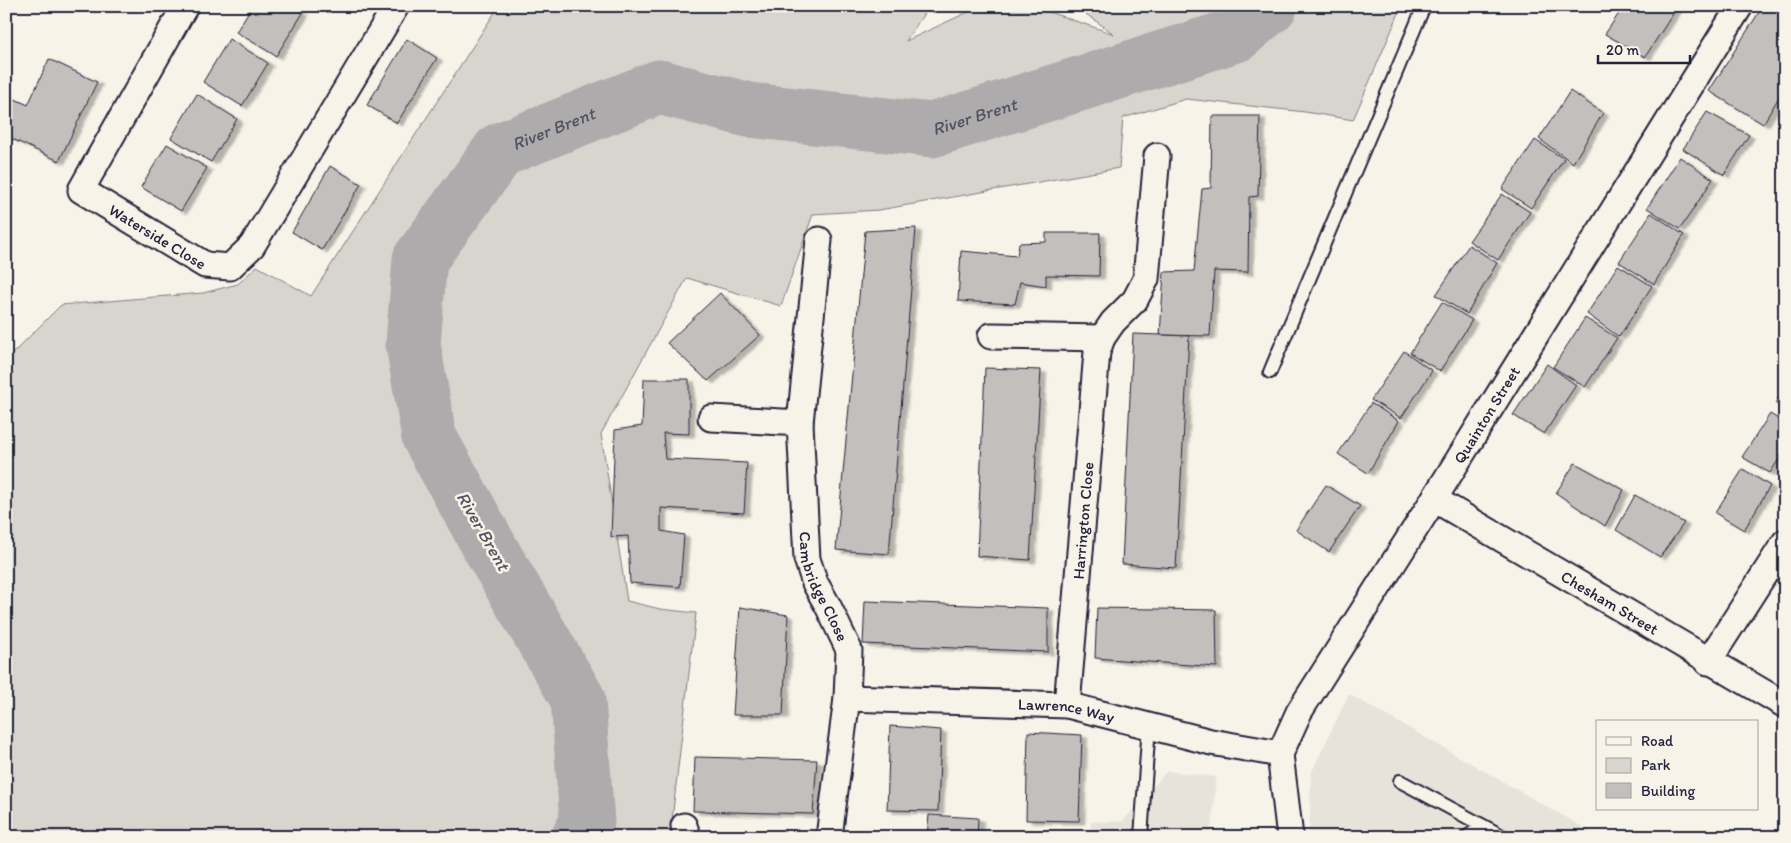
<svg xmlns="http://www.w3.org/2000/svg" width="1791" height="843" font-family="Itim,sans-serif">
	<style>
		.built { fill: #e7e3db }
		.green { fill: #d8d5cf; stroke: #7d7c85 }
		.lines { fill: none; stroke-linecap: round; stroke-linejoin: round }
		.river { stroke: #aeabad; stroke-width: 55 }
		.building { fill: #c2bfbd; stroke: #22223b; filter: url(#shadow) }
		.lane-casing { stroke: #22223b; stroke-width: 16 }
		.street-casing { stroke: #22223b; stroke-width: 29 }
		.lane { stroke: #f7f3e8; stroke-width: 12 }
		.street { stroke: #f7f3e8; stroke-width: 25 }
		.labels { text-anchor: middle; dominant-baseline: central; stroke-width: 5; stroke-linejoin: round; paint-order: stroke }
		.street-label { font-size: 16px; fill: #22223b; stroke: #f7f3e8 }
		.water-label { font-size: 18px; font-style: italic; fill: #535263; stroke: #f7f3e8 }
	</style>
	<defs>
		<filter id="shadow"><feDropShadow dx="5.5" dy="3" stdDeviation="1" flood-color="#0004"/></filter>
	</defs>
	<rect width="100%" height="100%" fill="#f7f3e8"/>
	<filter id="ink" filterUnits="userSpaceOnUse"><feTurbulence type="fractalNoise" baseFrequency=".02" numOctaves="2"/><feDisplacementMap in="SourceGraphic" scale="10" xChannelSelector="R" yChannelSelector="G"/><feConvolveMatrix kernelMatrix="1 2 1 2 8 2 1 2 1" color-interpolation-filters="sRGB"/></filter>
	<g filter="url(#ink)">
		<g class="built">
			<polygon points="1349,694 1600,837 1309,837 1311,773"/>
			<polygon points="1167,771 1216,777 1211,837 1090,837 1091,822 1123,821"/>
		</g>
		<polygon class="green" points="499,6 929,6 906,41 981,6 1031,6 1114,34 1075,6 1402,6 1353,120 1305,112 1186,99 1123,118 1119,168 879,210 813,214 781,306 687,278 601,434 627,601 660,609 696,613 670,837 6,837 6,360 61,305 203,293 238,284 257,266 311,296"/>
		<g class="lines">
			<path class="river" id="s1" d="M579,837L587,822L578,699L497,560L429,437L413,344L420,259L500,150L659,87L749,110L932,130L1236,35L1270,6"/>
		</g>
		<g class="building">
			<polygon points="252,6 291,6 303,13 276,56 236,32"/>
			<polygon points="1624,6 1678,6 1645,57 1605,34"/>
			<polygon points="1763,6 1785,6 1785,87 1763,124 1709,91"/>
			<polygon points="229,39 268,63 242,106 203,82"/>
			<polygon points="407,39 437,58 397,123 367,105"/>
			<polygon points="49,59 97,82 59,161 6,136 6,95 28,105"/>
			<polygon points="1570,91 1603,113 1573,163 1539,139"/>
			<polygon points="197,94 237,119 211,162 171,138"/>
			<polygon points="1707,112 1749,135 1724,175 1683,149"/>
			<polygon points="1212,116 1260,116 1258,196 1249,197 1248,272 1214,271 1210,336 1160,335 1164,272 1194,271 1202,189 1211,188"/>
			<polygon points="1535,140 1564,159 1531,208 1502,189"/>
			<polygon points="167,144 207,168 181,211 141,187"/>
			<polygon points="1680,157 1713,179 1680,229 1647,208"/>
			<polygon points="330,166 361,184 322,250 292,232"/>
			<polygon points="1502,194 1530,212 1498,260 1469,241"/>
			<polygon points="1651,213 1684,235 1654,284 1619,262"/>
			<polygon points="916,228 889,554 836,550 865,231"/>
			<polygon points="1046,233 1100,233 1099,276 1046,275 1046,286 1020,282 1015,304 958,301 961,251 1017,256 1019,243 1046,242"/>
			<polygon points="1469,245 1497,263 1467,314 1436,295"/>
			<polygon points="1618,265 1652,286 1619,337 1587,314"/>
			<polygon points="720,293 760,335 708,381 667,343"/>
			<polygon points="1442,302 1472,320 1440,371 1410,353"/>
			<polygon points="1585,318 1617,338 1585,387 1553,367"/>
			<polygon points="1133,334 1189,336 1176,568 1122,564"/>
			<polygon points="1404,351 1432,371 1401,418 1371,400"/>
			<polygon points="1547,364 1576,385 1544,434 1513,415"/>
			<polygon points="985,368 1041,370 1030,560 977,556"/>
			<polygon points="644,379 689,379 689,434 663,433 665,459 747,463 744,513 661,508 661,531 684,535 680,587 630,583 628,536 611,537 615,430 642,426"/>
			<polygon points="1785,389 1785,410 1775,403"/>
			<polygon points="1371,403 1399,421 1368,473 1338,454"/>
			<polygon points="1770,414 1785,423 1785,450 1770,473 1742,457"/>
			<polygon points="1575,463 1624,490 1605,526 1556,493"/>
			<polygon points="1743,469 1770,486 1744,530 1715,513"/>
			<polygon points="1326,485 1360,506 1329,552 1296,530"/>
			<polygon points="1635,495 1684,523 1660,557 1616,530"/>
			<polygon points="865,601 1048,608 1048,652 863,644"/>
			<polygon points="740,607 788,615 783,715 733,715"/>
			<polygon points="1097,608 1216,610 1217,667 1095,658"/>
			<polygon points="890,726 941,730 938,811 887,810"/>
			<polygon points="1028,732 1082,735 1079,821 1026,820"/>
			<polygon points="695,757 817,760 813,814 693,811"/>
			<polygon points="929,815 978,818 977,837 927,837"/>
		</g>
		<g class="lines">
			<defs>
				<g id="lane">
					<polyline points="1270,372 1424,6"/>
					<polyline points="1400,781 1504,837"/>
					<polyline points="1141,837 1149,725"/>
					<polyline points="1467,837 1483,826"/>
				</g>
				<g id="street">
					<path id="s2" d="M185,6L81,190L205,265L230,267L252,246L396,6"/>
					<path id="s3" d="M819,240L800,423L807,559L815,583L828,606L849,650L847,698L829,837"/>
					<polyline points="991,336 1102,338"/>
					<polyline points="711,418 800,423"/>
					<path id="s4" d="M1434,499L1785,705"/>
					<polyline points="1708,662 1785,542"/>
					<path id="s5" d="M847,698L1067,705L1211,742L1280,754"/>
					<path id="s6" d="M1067,705L1097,352L1102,338L1113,322L1135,300L1146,279L1157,156"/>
					<polyline points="684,826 688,837"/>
					<path id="s7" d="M1290,837L1280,754L1299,712L1434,499L1740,6"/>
				</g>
			</defs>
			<use href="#lane" class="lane-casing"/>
			<use href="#street" class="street-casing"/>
			<use href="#lane" class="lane"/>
			<use href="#street" class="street"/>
		</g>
	</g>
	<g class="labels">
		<g class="street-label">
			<text stroke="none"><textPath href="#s2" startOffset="301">Waterside Close</textPath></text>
			<text stroke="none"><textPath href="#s7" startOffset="481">Quainton Street</textPath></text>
			<text stroke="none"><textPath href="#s6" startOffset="185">Harrington Close</textPath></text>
			<text stroke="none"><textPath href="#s3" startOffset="351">Cambridge Close</textPath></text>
			<text stroke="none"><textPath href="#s4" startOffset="204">Chesham Street</textPath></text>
			<text stroke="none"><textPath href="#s5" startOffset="220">Lawrence Way</textPath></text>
		</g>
		<g class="water-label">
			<text stroke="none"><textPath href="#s1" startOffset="1249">River Brent</textPath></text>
			<text stroke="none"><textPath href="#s1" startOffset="814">River Brent</textPath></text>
			<text transform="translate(483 531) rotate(60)">River Brent</text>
		</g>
	</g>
	<rect width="1791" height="843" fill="none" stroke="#f7f3e8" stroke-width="25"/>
	<rect x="12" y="12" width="1766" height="818" fill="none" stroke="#22223b" stroke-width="2" filter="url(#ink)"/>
	<rect x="1596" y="720" width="162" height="90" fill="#f7f3e8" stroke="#a29fa3"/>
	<rect x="1606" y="737" width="25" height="8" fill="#f7f3e8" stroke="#a29fa3"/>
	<text x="1641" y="746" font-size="15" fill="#22223b">Road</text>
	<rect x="1606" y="758" width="25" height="15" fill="#d8d5cf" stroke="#a29fa3"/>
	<text x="1641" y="770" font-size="15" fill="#22223b">Park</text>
	<rect x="1606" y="783" width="25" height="15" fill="#c2bfbd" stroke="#a29fa3"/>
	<text x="1641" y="796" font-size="15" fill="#22223b">Building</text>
	<path d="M1598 55v8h92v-8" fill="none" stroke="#22223b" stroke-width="2.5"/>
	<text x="1606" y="55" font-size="15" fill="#22223b" stroke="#f7f3e8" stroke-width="4" paint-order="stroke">20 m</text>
</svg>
